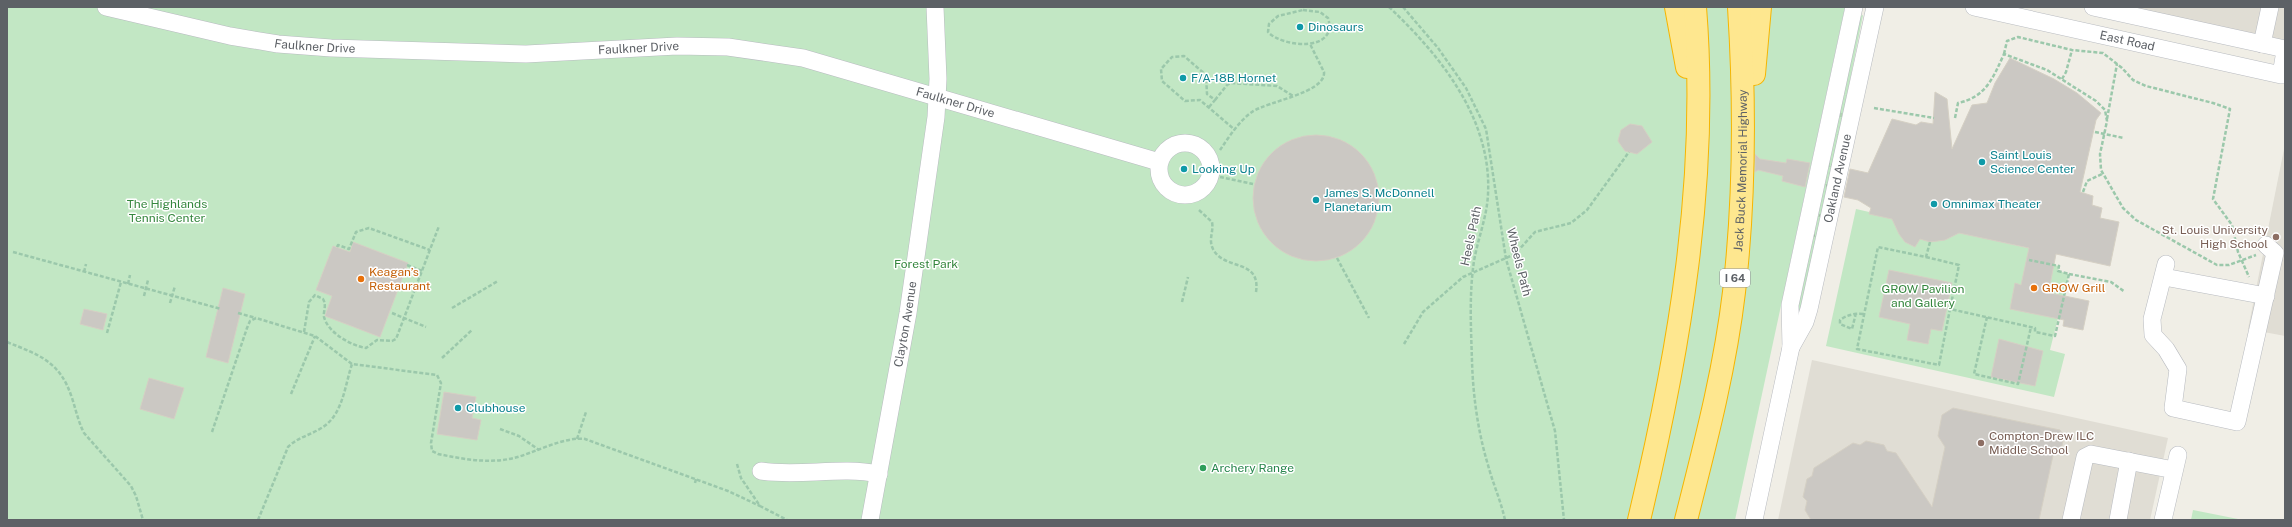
<svg xmlns="http://www.w3.org/2000/svg" width="2292" height="527" viewBox="0 0 2292 527" font-family="'Public Sans',sans-serif">
<style>
.education{fill:#e0ddd4}
.grass{fill:url(#grass-tufts)}
.green{fill:#c2e7c4}
.building{fill:#cbc8c3;stroke:#d5d0c4}
.lines{fill:none;stroke-linecap:round;stroke-linejoin:round}
.minor-casing{stroke:#b8bbc0;stroke-width:18}
.highway-casing{stroke:#f6b500;stroke-width:24}
.path{stroke:#9bc8ab;stroke-width:2.5;stroke-dasharray:4 2;stroke-linecap:butt}
.minor{stroke:#fff;stroke-width:17}
.highway{stroke:#fee78f;stroke-width:22}
.culture-dot{fill:#0f9aa8;stroke:#fff;stroke-width:1.5}
.education-dot{fill:#8d6e63;stroke:#fff;stroke-width:1.5}
.food-dot{fill:#e8710a;stroke:#fff;stroke-width:1.5}
.leisure-dot{fill:#2e9e5b;stroke:#fff;stroke-width:1.5}
.labels{text-anchor:middle;stroke-width:3;stroke-linejoin:round;paint-order:stroke}
.shield{fill:#fff;stroke:#8e9094;stroke-width:1}
.shield-label{font-size:11px;font-weight:bold;fill:#5d6166}
.culture-label{font-size:12px;fill:#0d838f;stroke:#fff;text-anchor:start}
.street-label{font-size:12px;fill:#5d6166;stroke:#fff}
.park-label{font-size:12px;fill:#34863d;stroke:#fff}
.education-label{font-size:12px;fill:#785e54;stroke:#fff;text-anchor:end}
.food-label{font-size:12px;fill:#c56008;stroke:#fff;text-anchor:start}
.leisure-label{font-size:12px;fill:#27864d;stroke:#fff;text-anchor:start}
</style>
<defs>
<pattern id="grass-tufts" width="24" height="20" patternUnits="userSpaceOnUse"><rect width="24" height="20" fill="#c2e7c4"/><path d="M3 7l-1-3M5 7V3M7 7l1-3M15 17l-1-3M17 17v-4M19 17l1-3" fill="none" stroke="#a1bfa3"/></pattern>
</defs>
<rect width="100%" height="100%" fill="#f0eee6"/>
<!-- education -->
<g class="education">
<polygon points="2122,7 2285,7 2285,45"/>
<polygon points="2285,144 2285,336 2248,329"/>
<polygon points="1812,360 2168,438 2150,520 1778,520"/>
</g>
<!-- grass -->
<polygon class="grass" points="1842,94 1847,95 1812,264 1806,262"/>
<!-- green -->
<g class="green">
<polygon points="7,7 1845,7 1735,520 7,520"/>
<polygon points="1863,15 1847,95 1842,94 1860,16"/>
<polygon points="1856,209 2032,249 2030,260 2059,266 2058,271 2069,274 2050,350 2065,354 2054,397 1826,346"/>
<polygon points="1806,262 1812,264 1801,311 1798,311 1796,307"/>
<polygon points="2193,510 2243,520 2191,520"/>
</g>
<!-- building -->
<g class="building">
<polygon points="2010,58 2054,79 2077,93 2101,113 2096,120 2080,192 2093,196 2092,205 2102,208 2100,218 2119,222 2110,266 2056,254 2049,290 2051,290 2050,293 2089,301 2083,330 2063,326 2064,320 2010,309 2015,283 2021,285 2029,248 1959,233 1945,240 1930,242 1920,239 1915,247 1905,242 1899,234 1892,219 1869,214 1871,208 1858,200 1844,197 1850,169 1868,173 1892,119 1916,125 1921,122 1933,124 1935,92 1947,99 1952,149 1972,105 1987,103 1995,83"/>
<polygon points="1630,124 1642,126 1652,142 1637,154 1625,151 1618,141 1621,130"/>
<circle cx="1316" cy="198" r="63"/>
<polygon points="1755,154 1760,159 1786,163 1787,159 1810,163 1805,187 1782,181 1783,176 1758,170 1755,172"/>
<polygon points="353,242 408,263 380,337 325,316 332,296 316,290 333,246 350,252"/>
<polygon points="1889,270 1952,283 1942,331 1931,329 1928,344 1907,340 1910,324 1879,317"/>
<polygon points="223,288 245,294 228,363 206,357"/>
<polygon points="84,309 107,314 103,330 80,324"/>
<polygon points="1999,339 2043,351 2035,386 1991,377"/>
<polygon points="149,378 184,388 174,419 140,409"/>
<polygon points="444,392 476,397 472,418 481,420 477,440 437,434"/>
<polygon points="1953,408 2060,430 2064,436 2062,446 2054,451 2039,520 1811,520 1805,510 1807,501 1803,497 1807,479 1812,476 1814,468 1853,443 1860,445 1866,441 1884,445 1887,451 1896,453 1932,507 1945,447 1938,436 1942,415"/>
</g>
<g class="lines">
<!-- minor casing -->
<g class="minor-casing">
<g id="minor">
<path id="s1" d="M106,7L230,36L278,44L331,48L526,54L677,46L728,47L803,58L1159,162"/>
<path id="s2" d="M1974,7L2281,75L2285,51"/>
<polyline points="2093,7 2285,49"/>
<polyline points="2262,44 2270,7"/>
<circle cx="1185" cy="169" r="26"/>
<polyline points="2166,264 2152,319 2153,335 2166,349 2178,369 2173,408 2237,422 2275,253 2266,245"/>
<polyline points="2164,277 2266,296"/>
<path id="s3" d="M1791,347L1805,322L1809,309L1875,7"/>
<path d="M761,471C800,477 840,466 879,474"/>
<path id="s4" d="M870,520L908,313L936,117L938,79L935,7"/>
<polyline points="1754,520 1791,347 1790,305 1854,7"/>
<polyline points="2071,520 2085,457 2091,454 2174,470"/>
<polyline points="2118,520 2129,461"/>
<polyline points="2163,520 2178,455"/>
</g>
</g>
<!-- highway casing -->
<g class="highway-casing">
<g id="highway">
<polyline points="1676,7 1687,67"/>
<polyline points="1754,74 1760,7"/>
<path d="M1639,520C1679,353 1709,180 1695,7"/>
<path id="s5" d="M1686,520C1705,445 1725,369 1734,292C1745,197 1745,102 1739,7"/>
</g>
</g>
<!-- path -->
<g class="path">
<path d="M1389,7C1440,55 1492,119 1488,194C1487,217 1478,238 1474,261C1469,294 1471,328 1472,361C1473,396 1478,432 1488,465C1493,484 1501,501 1505,520"/>
<polyline points="1403,7 1438,48 1466,88 1486,129 1506,259 1555,431 1564,520"/>
<path d="M1303,10L1320,12L1328,18C1339,52 1283,48 1268,32L1269,24L1278,16Z"/>
<polyline points="2004,54 2007,41 2018,37 2072,50 2103,53 2122,68 2133,80 2146,86 2213,103 2230,109 2213,199 2232,225 2238,252 2249,277"/>
<polyline points="2062,79 2066,72 2072,50"/>
<polyline points="1215,100 1227,85 1231,83 1277,86 1293,96"/>
<polyline points="1209,107 1215,100 1207,94 1206,75 1184,56 1172,57 1161,69 1162,81 1185,101 1200,100 1235,130"/>
<polyline points="1874,108 1934,118"/>
<path d="M1955,118L1958,103C1986,97 1993,78 2004,54L2047,70L2096,101L2105,110L2107,121L2100,154L2101,170L2123,208L2136,220L2217,265H2229L2256,255"/>
<polyline points="2107,119 2117,64"/>
<polyline points="2095,132 2124,138"/>
<path d="M1220,150C1229,137 1239,121 1252,112C1268,101 1326,93 1324,72L1310,44"/>
<polyline points="1220,177 1253,184"/>
<polyline points="2083,192 2087,181 2102,174"/>
<path d="M1199,210L1212,222C1214,232 1208,239 1213,249C1224,271 1261,258 1256,292"/>
<polyline points="1930,242 1926,257 1878,247 1857,349 1939,365 1950,309 2035,328 2035,332 2055,336 2069,274 2058,271 2059,266 2029,260"/>
<polyline points="337,247 338,245 349,249 356,232 369,228 430,250"/>
<polyline points="13,252 221,309"/>
<polyline points="1926,257 1959,265 1950,309"/>
<polyline points="1337,258 1369,318"/>
<polyline points="407,265 422,271"/>
<polyline points="84,272 86,264"/>
<polyline points="2069,274 2111,282 2125,292"/>
<polyline points="128,284 130,275"/>
<polyline points="144,296 148,280"/>
<polyline points="1182,302 1188,277"/>
<polyline points="170,303 175,286"/>
<polyline points="452,308 498,281"/>
<polyline points="238,313 256,318"/>
<polyline points="392,313 426,327"/>
<path d="M1856,313L1852,329L1840,324V320C1847,315 1855,313 1864,314"/>
<polyline points="1987,317 1974,374 2018,384 2031,327"/>
<path d="M304,332L309,302L315,295L323,299C327,306 323,311 324,317C328,333 352,346 366,348L377,340L392,341L396,339L439,226"/>
<polyline points="107,333 121,282"/>
<path d="M7,342C39,355 60,361 72,398C76,410 78,421 84,433L131,486L136,496L143,520"/>
<polyline points="1404,344 1423,312 1463,277 1515,254 1535,232 1571,223 1587,210 1629,152"/>
<polyline points="442,358 472,330"/>
<polyline points="291,394 315,336"/>
<polyline points="500,429 519,436 539,450"/>
<path d="M212,432L247,328L250,321L256,318L315,336L352,364L437,375L441,383L431,443L432,451L438,454C463,459 488,464 514,458C534,453 565,436 585,439L728,491L760,506"/>
<polyline points="577,439 586,412"/>
<polyline points="737,464 741,478 760,506 787,520"/>
<polyline points="695,483 696,479"/>
<path d="M258,520L288,447C298,437 311,435 323,427C343,414 345,385 352,364"/>
</g>
<!-- minor -->
<use href="#minor" class="minor"/>
<!-- highway -->
<use href="#highway" class="highway"/>
</g>
<!-- markers -->
<g class="culture-dot">
<circle cx="1300" cy="27" r="4"/>
<circle cx="1183" cy="78" r="4"/>
<circle cx="1982" cy="162" r="4"/>
<circle cx="1184" cy="169" r="4"/>
<circle cx="1316" cy="200" r="4"/>
<circle cx="1934" cy="204" r="4"/>
<circle cx="458" cy="408" r="4"/>
</g>
<g class="education-dot">
<circle cx="2276" cy="237" r="4"/>
<circle cx="1981" cy="443" r="4"/>
</g>
<g class="food-dot">
<circle cx="361" cy="279" r="4"/>
<circle cx="2034" cy="288" r="4"/>
</g>
<circle class="leisure-dot" cx="1203" cy="468" r="4"/>
<g class="labels">
<!-- shield labels -->
<rect class="shield" x="1720" y="269" width="30" height="18" rx="3"/>
<g class="shield-label">
<text x="1735" y="282">I 64</text>
</g>
<!-- culture labels -->
<g class="culture-label">
<text x="1308" y="31">Dinosaurs</text>
<text x="1191" y="82">F/A-18B Hornet</text>
<text x="1990" y="159">Saint Louis<tspan x="1990" dy="14">Science Center</tspan></text>
<text x="1192" y="173">Looking Up</text>
<text x="1324" y="197">James S. McDonnell<tspan x="1324" dy="14">Planetarium</tspan></text>
<text x="1942" y="208">Omnimax Theater</text>
<text x="466" y="412">Clubhouse</text>
</g>
<!-- street labels -->
<g class="street-label">
<text dy="4" stroke="none"><textPath href="#s2" startOffset="157">East Road</textPath></text>
<text dy="4" stroke="none"><textPath href="#s1" startOffset="213">Faulkner Drive</textPath></text>
<text dy="4" stroke="none"><textPath href="#s1" startOffset="537">Faulkner Drive</textPath></text>
<text dy="4" stroke="none"><textPath href="#s1" startOffset="861">Faulkner Drive</textPath></text>
<text dy="4" stroke="none"><textPath href="#s5" startOffset="355">Jack Buck Memorial Highway</textPath></text>
<text dy="4" stroke="none"><textPath href="#s3" startOffset="176">Oakland Avenue</textPath></text>
<text transform="translate(1471 236) rotate(-78)" y="4">Heels Path</text>
<text transform="translate(1519 262) rotate(76)" y="4">Wheels Path</text>
<text dy="4" stroke="none"><textPath href="#s4" startOffset="199">Clayton Avenue</textPath></text>
</g>
<!-- park labels -->
<g class="park-label">
<text x="167" y="208">The Highlands<tspan x="167" dy="14">Tennis Center</tspan></text>
<text x="926" y="268">Forest Park</text>
<text x="1923" y="293">GROW Pavilion<tspan x="1923" dy="14">and Gallery</tspan></text>
</g>
<!-- education labels -->
<g class="education-label">
<text x="2268" y="234">St. Louis University<tspan x="2268" dy="14">High School</tspan></text>
<text x="1989" y="440" text-anchor="start">Compton-Drew ILC<tspan x="1989" dy="14">Middle School</tspan></text>
</g>
<!-- food labels -->
<g class="food-label">
<text x="369" y="276">Keagan’s<tspan x="369" dy="14">Restaurant</tspan></text>
<text x="2042" y="292">GROW Grill</text>
</g>
<!-- leisure labels -->
<g class="leisure-label">
<text x="1211" y="472">Archery Range</text>
</g>
</g>
<!-- border -->
<rect width="2292" height="527" fill="none" stroke="#5d6166" stroke-width="16"/>
</svg>
